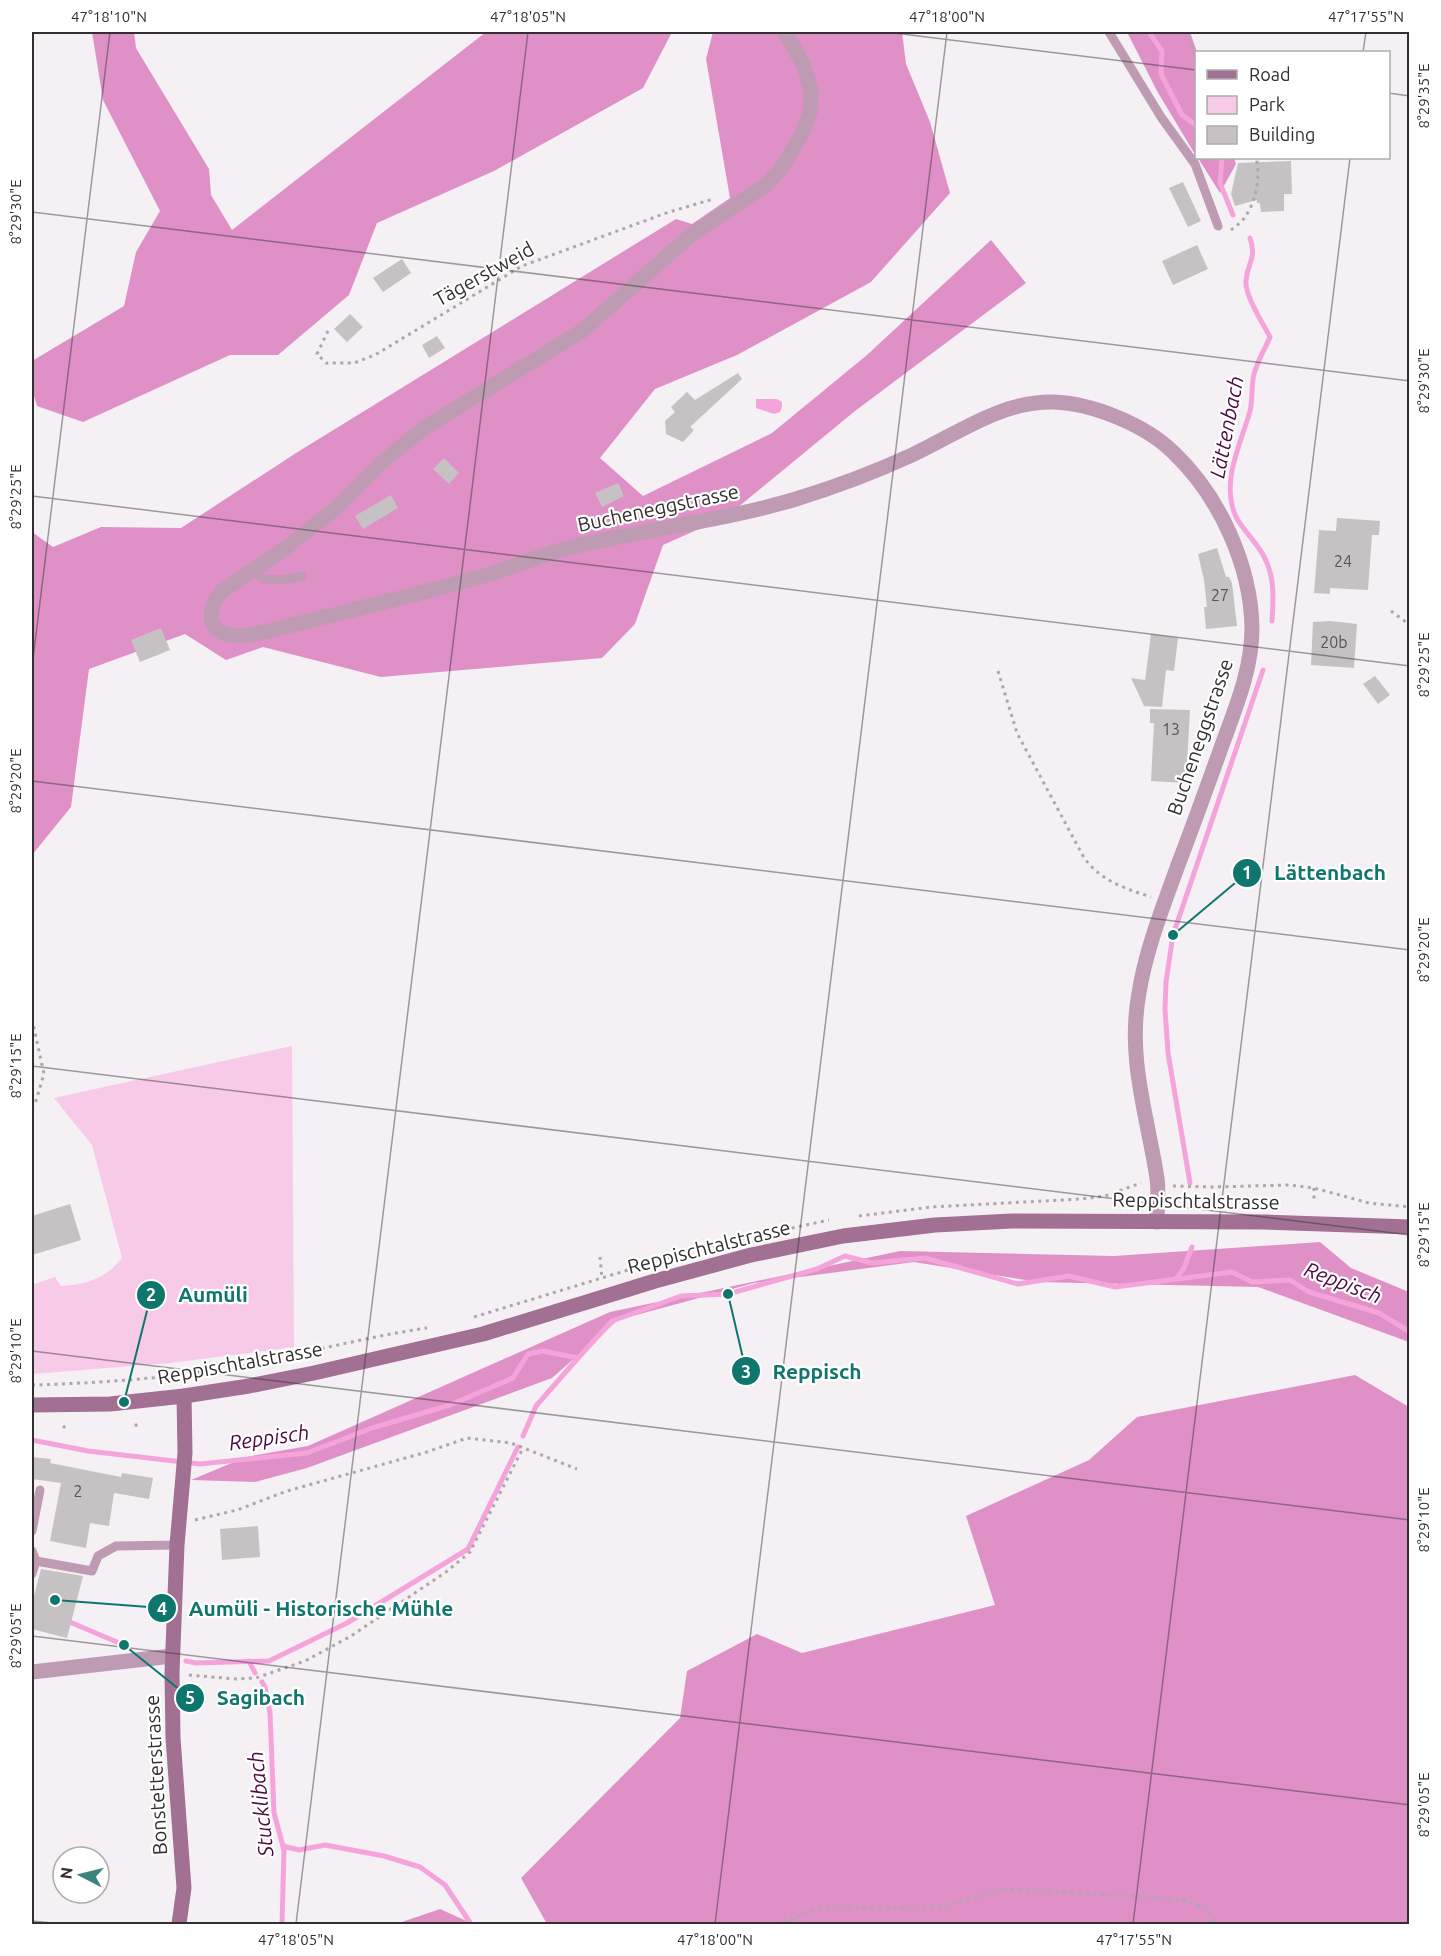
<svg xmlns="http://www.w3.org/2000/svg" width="1441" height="1956" viewBox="0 0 1441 1956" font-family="Ubuntu,sans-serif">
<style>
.green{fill:#f7cae8}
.forest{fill:#df91c7}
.water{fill:#f4a4db}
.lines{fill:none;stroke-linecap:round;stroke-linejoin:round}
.stream{stroke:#f4a4db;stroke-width:5}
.building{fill:#c6c2c4}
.path{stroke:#aca9ab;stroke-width:3;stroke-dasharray:3 4.5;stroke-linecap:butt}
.service{stroke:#be9bb2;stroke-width:9}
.minor{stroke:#be9bb2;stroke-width:15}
.tertiary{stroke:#be9bb2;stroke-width:15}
.secondary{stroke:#a27092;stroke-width:15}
.ticks{fill:none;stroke:#312f30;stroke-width:1.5;stroke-opacity:0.45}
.labels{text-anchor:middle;stroke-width:4.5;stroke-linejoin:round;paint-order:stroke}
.number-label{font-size:16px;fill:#565455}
.street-label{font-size:20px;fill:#312f30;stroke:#fff}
.water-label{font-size:21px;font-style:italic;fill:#4e093f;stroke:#fff}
.leader{fill:none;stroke:#0f766e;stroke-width:2}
.callout-dot{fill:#0f766e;stroke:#fff;stroke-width:2}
.mark-label{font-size:18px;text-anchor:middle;font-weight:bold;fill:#fff}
.callout-label{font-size:21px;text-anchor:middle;font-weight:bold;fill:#0f766e;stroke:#fff;stroke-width:4.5;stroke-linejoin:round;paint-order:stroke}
.neatline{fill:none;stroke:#312f30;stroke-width:2}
.ticks-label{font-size:15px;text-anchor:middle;fill:#312f30}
</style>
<rect width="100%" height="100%" fill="#f5f0f3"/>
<!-- green -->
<path class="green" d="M292,1046L294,1347L170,1363L32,1374V1285L55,1277L61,1286C87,1284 106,1279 122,1258L92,1145L54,1098Z"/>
<!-- forest -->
<g class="forest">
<polygon points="92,32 134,32 136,48 209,169 211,195 232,230 486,32 672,32 643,88 494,171 377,223 349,295 278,355 230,355 83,422 37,406 32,389 32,361 124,306 136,252 160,211 103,100"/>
<polygon points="713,32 902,32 906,64 930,122 950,193 871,282 737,355 655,389 600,458 643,496 772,433 867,355 991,240 1026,283 855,411 726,517 663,545 635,624 602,658 381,677 263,647 226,660 185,634 89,669 71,807 32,855 32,532 53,547 101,527 181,528 296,453 676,219 692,224 730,198 706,59"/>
<polygon points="1127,32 1190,32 1197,52 1196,156 1157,91"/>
<polygon points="1198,158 1234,158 1236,164 1220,193"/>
<polygon points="1320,1242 1351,1268 1409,1292 1409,1342 1258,1287 1038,1282 914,1262 754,1283 618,1320 552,1378 307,1468 255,1482 191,1480 246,1457 308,1446 610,1312 900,1251 1114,1256"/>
<polygon points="1355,1375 1409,1407 1409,1924 547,1924 521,1878 680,1718 687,1671 757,1634 802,1653 995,1605 966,1516 1089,1460 1137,1417"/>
<polygon points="440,1909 473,1924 396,1924"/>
</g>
<!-- water -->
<polygon class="water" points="756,399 777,399 782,402 782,407 780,412 774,414 756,408"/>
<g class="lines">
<!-- stream -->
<g class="stream">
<polyline points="1149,32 1162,51 1161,74 1182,115 1196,125"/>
<polyline points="1222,158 1220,183 1233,215"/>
<path d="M1250,238C1257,259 1248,261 1246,280C1244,294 1263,324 1270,337C1265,349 1257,362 1254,374C1251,386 1253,399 1250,411C1241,444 1220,482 1236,517C1242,528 1251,537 1258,547C1275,570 1274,593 1272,621"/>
<polyline points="1190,1183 1168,1053 1165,1009 1166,982 1173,935 1263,670"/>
<polyline points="1176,1279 1184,1268 1192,1247"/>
<polyline points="523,1436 536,1406 578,1358"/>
<polyline points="32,1440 88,1451 200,1464 307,1453 372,1428 450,1405 513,1378 528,1354 543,1351 578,1358 612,1321 681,1296 728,1294 817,1269 845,1256 872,1263 925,1258 1018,1284 1069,1276 1115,1287 1232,1272 1252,1282 1290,1280 1309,1292 1379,1313 1410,1332"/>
<polyline points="65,1620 124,1645"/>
<polyline points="186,1661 196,1663 269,1661 347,1623 468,1549 518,1447"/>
<polyline points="249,1661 255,1673"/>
<polyline points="262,1682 265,1687 270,1713 274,1813 284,1850 282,1924"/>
<polyline points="283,1846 299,1850 325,1845 384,1856 420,1867 445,1885 471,1924"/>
</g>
</g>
<!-- building -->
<g class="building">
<polygon points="1291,161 1292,194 1284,194 1284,211 1261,212 1260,203 1257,203 1257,200 1235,206 1231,194 1238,163"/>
<polygon points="1183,182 1201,221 1188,227 1169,188"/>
<polygon points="1197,245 1208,269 1173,285 1162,261"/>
<polygon points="402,259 411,273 383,292 373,278"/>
<polygon points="350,314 363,327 347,342 334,329"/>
<polygon points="437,336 445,348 429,358 422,345"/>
<polygon points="738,373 742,379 690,427 694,430 683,442 666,434 665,421 675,412 671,407 687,392 695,400"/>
<polygon points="444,458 459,473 449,484 433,469"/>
<polygon points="618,483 624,496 602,507 595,493"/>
<polygon points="391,495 398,508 363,529 355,516"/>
<polygon points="1337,518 1380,521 1379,535 1372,535 1368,590 1330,588 1330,594 1314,593 1319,530 1336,531"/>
<polygon points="1217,548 1226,577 1229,577 1232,583 1237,626 1206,629 1204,607 1207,607 1204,580 1198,554"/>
<polygon points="1330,621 1357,624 1354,668 1311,665 1313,622"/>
<polygon points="161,628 170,650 140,662 131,640"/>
<polygon points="1151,634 1178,638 1174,671 1166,670 1162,707 1144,706 1131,678 1145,680"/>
<polygon points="1375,676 1390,695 1378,704 1363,684"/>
<polygon points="1150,709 1190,710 1186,783 1151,781 1154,723 1150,723"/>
<polygon points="70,1204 81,1240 32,1255 32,1216"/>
<polygon points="32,1457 51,1459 50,1463 121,1477 122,1473 153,1478 149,1499 114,1493 109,1526 90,1523 86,1548 50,1541 61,1483 32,1479"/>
<polygon points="258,1526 260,1557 222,1560 220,1529"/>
<polygon points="41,1569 83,1576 67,1638 32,1629 32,1604"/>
</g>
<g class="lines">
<!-- path -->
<g class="path">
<polyline points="1186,32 1196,58"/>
<path d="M1231,230C1236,226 1242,222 1245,217C1256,202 1261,175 1256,158"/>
<polyline points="328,331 317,354 326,363 354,363 375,355 522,266 669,212 713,199"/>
<polyline points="1391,611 1410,625"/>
<path d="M998,671L1017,733L1083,856C1100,881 1124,888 1151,897"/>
<polyline points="32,1019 44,1074 35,1104 32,1107"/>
<polyline points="1173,1186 1212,1187 1289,1185 1314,1188 1369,1203 1410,1207"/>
<polyline points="1314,1188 1314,1202"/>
<polyline points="859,1216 931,1207 1081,1199 1105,1196 1141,1183"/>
<polyline points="600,1257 602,1279"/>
<polyline points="474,1317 700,1248 829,1220"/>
<path d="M32,1385C102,1383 172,1378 242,1366C304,1354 364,1337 427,1328"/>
<polyline points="135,1424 138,1427"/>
<polyline points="63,1428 66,1425"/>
<polyline points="195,1520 237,1510 287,1491 427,1452 467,1438 511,1443 577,1469"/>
<polyline points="189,1675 236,1679 256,1678 305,1661 351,1636 446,1572 470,1552 523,1448"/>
<polyline points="776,1924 814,1910 837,1907 880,1909 937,1907 1007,1889 1149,1897 1188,1901 1207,1909 1217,1924"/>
</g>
<!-- service -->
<g class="service">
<polyline points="1109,32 1161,117 1195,164 1218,226"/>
<polyline points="255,569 263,579 281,580 302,576"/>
<polyline points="32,1531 40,1490"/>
<polyline points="32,1551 36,1561 32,1574"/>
<polyline points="36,1561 92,1571 98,1556 116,1546 177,1545"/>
</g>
<!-- minor -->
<polyline class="minor" points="32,1672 172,1656"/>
<!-- tertiary -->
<path class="tertiary" d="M785,32L803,64L811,90L810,112L802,134L793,149L780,170L767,184L692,234L582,331L424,428L382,462L336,508L287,547L222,591C210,605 204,627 226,634C237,638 249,635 260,633C332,615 405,598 476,578C505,571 532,558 561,550C638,530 719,522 796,499C835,487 875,472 912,455C957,434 1001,401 1053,402C1092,403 1146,425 1174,453C1219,496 1251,565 1252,628C1252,670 1235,709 1221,748C1207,787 1193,826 1178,865C1163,907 1146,949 1139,993C1127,1058 1147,1114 1157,1178C1159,1192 1157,1207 1157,1222"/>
<!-- secondary -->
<g class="secondary">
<polyline points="32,1405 110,1404 184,1396 249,1386 314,1373 483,1334 655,1281 751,1255 843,1236 935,1225 1012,1221 1264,1222 1410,1227"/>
<polyline points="179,1924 184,1888 173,1738 172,1673 177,1545 185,1453 184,1396"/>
</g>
</g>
<!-- ticks -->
<path class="ticks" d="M886,32L1196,70M1363,52L1366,32M1388,93L1410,96M32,212L1410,381M32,496L1410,666M32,667L110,32M32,781L1410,950M32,1066L1410,1235M32,1351L1410,1520M32,1636L1410,1805M32,1921L62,1924M296,1924L528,32M715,1924L947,32M1133,1924L1350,158"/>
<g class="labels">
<!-- number labels -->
<g class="number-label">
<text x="1343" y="567">24</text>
<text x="1220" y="601">27</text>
<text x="1334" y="648">20b</text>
<text x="1171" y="735">13</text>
<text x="78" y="1497">2</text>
</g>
<!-- street labels -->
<g class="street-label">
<text transform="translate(484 274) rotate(-29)" y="7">Tägerstweid</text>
<text transform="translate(658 508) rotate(-12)" y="7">Bucheneggstrasse</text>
<text transform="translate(1200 737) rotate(-71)" y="7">Bucheneggstrasse</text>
<text transform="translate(1196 1201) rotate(1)" y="7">Reppischtalstrasse</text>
<text transform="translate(709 1247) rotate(-14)" y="7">Reppischtalstrasse</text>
<text transform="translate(240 1363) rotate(-10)" y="7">Reppischtalstrasse</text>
<text transform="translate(156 1775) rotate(-93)" y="7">Bonstetterstrasse</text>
</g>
<!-- water labels -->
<g class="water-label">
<text transform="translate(1227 427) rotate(-79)" y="7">Lättenbach</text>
<text transform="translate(1343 1283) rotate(21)" y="7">Reppisch</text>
<text transform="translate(269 1438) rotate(-8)" y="7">Reppisch</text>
<text transform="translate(261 1804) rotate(-96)" y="7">Stucklibach</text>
</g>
</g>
<!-- callouts -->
<path class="leader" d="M1173 935L1247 873M124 1402L151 1295M728 1294L746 1371M55 1600L162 1608M124 1645L190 1698"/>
<g class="callout-dot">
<circle cx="1173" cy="935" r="6"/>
<circle cx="124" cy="1402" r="6"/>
<circle cx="728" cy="1294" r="6"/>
<circle cx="55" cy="1600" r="6"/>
<circle cx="124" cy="1645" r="6"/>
<circle cx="1247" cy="873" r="15"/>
<circle cx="151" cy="1295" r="15"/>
<circle cx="746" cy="1371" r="15"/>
<circle cx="162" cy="1608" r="15"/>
<circle cx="190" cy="1698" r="15"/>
</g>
<g class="mark-label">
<text x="1247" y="879">1</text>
<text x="151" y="1301">2</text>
<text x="746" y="1378">3</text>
<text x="162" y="1615">4</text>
<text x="190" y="1704">5</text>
</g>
<g class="callout-label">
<text x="1330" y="880">Lättenbach</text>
<text x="213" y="1302">Aumüli</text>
<text x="817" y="1379">Reppisch</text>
<text x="321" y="1616">Aumüli - Historische Mühle</text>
<text x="261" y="1705">Sagibach</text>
</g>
<!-- border -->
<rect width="1441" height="1956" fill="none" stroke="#ffffff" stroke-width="66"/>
<!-- legend -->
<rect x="1195" y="51" width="195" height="108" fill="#ffffff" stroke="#adacac" stroke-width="1.5"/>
<rect x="1207" y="70" width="30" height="9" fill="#a27092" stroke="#adacac" stroke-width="1.5"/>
<text x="1249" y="81" font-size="18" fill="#312f30">Road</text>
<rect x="1207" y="96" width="30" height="18" fill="#f7cae8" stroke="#adacac" stroke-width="1.5"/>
<text x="1249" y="111" font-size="18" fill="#312f30">Park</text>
<rect x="1207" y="126" width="30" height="18" fill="#c6c2c4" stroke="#adacac" stroke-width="1.5"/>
<text x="1249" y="141" font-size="18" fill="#312f30">Building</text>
<!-- north arrow -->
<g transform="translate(81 1875) rotate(277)"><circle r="28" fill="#ffffff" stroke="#adacac" stroke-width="1.5"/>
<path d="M0-4.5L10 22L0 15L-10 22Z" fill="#3b837e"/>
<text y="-9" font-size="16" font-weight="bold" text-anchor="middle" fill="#312f30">N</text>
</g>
<rect x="33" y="33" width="1375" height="1890" class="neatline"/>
<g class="ticks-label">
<text x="109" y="22">47°18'10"N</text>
<text x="528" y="22">47°18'05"N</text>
<text x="947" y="22">47°18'00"N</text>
<text x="1366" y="22">47°17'55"N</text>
<text transform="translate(1424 96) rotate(-90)" y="5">8°29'35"E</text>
<text transform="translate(16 212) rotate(-90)" y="5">8°29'30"E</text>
<text transform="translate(1424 381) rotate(-90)" y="5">8°29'30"E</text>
<text transform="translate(16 497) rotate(-90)" y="5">8°29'25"E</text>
<text transform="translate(1424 665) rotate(-90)" y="5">8°29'25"E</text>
<text transform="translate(16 781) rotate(-90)" y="5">8°29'20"E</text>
<text transform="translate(1424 950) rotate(-90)" y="5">8°29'20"E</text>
<text transform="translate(16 1066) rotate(-90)" y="5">8°29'15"E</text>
<text transform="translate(1424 1235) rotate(-90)" y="5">8°29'15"E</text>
<text transform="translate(16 1351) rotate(-90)" y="5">8°29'10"E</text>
<text transform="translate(1424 1520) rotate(-90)" y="5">8°29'10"E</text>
<text transform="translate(16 1636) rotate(-90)" y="5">8°29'05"E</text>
<text transform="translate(1424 1805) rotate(-90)" y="5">8°29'05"E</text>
<text x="296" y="1945">47°18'05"N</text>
<text x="715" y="1945">47°18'00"N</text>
<text x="1134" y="1945">47°17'55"N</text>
</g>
</svg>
